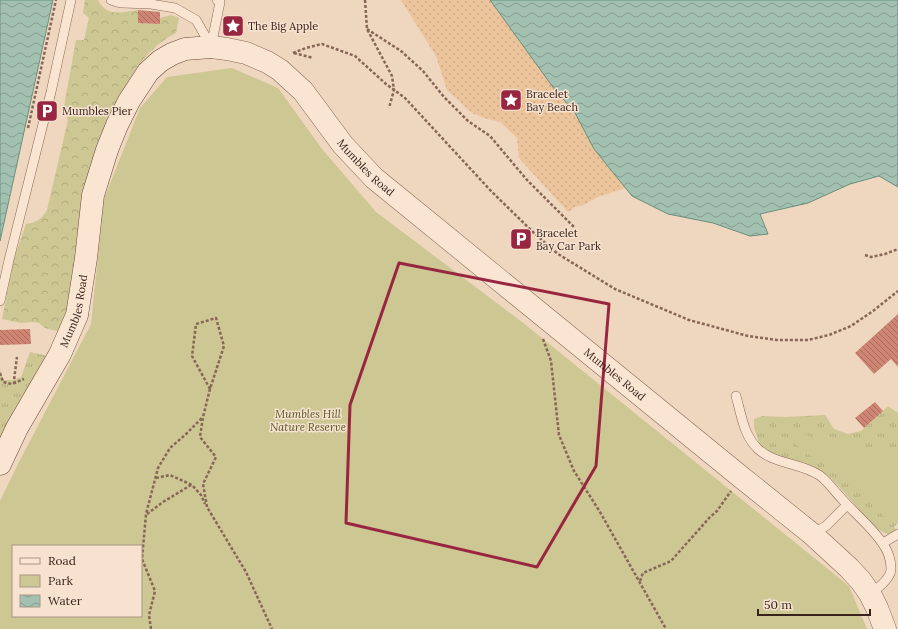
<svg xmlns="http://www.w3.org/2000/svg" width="898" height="629" viewBox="0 0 898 629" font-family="Lora,serif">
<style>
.grass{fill:url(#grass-tufts)}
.forest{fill:url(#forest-crowns)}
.sand{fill:url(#sand-dots)}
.green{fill:#cdc793;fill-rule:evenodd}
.water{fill:url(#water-waves);stroke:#6a8f7d}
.building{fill:url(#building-back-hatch)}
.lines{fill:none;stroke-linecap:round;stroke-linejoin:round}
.service-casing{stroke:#886657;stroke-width:10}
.tertiary-casing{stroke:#886657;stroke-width:23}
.secondary-casing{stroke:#6a483b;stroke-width:23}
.path{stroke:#886657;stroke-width:2.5;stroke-dasharray:3 2;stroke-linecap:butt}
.service{stroke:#fae5d3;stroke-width:9}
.tertiary{stroke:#fae5d3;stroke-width:22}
.secondary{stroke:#fae5d3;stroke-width:22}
.marked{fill:none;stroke:#992640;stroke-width:3;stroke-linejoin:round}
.labels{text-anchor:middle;stroke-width:3;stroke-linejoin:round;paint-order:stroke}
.poi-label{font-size:11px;fill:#37231c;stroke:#f6e2cf;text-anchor:start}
.street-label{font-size:11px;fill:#37231c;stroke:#f6e2cf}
.park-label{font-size:11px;font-style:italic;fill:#535422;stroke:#f6e2cf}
</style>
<defs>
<pattern id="grass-tufts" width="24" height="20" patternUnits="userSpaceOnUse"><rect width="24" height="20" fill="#cdc793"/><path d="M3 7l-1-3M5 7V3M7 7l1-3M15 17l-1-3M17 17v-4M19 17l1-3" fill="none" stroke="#b1ab7e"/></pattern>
<pattern id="forest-crowns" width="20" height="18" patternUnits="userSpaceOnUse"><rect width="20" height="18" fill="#cdc793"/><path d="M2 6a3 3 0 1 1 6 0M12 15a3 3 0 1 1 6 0" fill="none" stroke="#b1ab7e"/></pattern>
<pattern id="sand-dots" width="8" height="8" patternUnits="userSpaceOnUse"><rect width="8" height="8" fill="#ecc49b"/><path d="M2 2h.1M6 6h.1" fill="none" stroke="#cba885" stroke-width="1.8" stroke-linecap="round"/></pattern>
<pattern id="water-waves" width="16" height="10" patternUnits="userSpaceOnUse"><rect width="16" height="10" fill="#a3c1b1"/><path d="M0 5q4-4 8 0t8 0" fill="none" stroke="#869c8f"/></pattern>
<pattern id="building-back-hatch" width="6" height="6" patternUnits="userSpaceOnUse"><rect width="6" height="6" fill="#ce8574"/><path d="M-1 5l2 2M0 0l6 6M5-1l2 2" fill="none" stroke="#a86c5e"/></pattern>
</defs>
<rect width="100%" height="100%" fill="#efd6bf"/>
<!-- grass -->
<g class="grass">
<polygon points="30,352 48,356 0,439 0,368 1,374 4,380 13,380 21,377"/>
<path d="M888,406L898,413V523L894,527L898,531L894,535C885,534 880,531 873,526L842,490L830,477L820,470L767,453L759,443L754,427V419L763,416L785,417L825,415L834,429L848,434L861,431Z"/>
</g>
<!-- forest -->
<path class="forest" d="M85,0H98C107,18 123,12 138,10L139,23L160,24V18L171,15L179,18L176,33C156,43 139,61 129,81C126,86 124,93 122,99L65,330L57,331L45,328L39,323L33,322L21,323L2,319L14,259L26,224C37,222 41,220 47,210L68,120L66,116L68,107L64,106L76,40H84L89,18L83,13Z"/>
<!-- sand -->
<polygon class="sand" points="401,0 898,0 898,187 879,176 850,184 808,203 760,214 768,234 750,236 713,223 668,214 632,196 626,188 598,197 583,205 575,207 568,212 519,158 517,138 500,122 487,119 472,113 447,90 436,56"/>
<!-- green -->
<g class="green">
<path d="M232,68L278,88L322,149L376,212L522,322L849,586L867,629H0V501L17,466L91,324L104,199L140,108L167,77ZM13,546H141V616H13Z"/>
<polygon points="794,431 822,440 843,442 857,449 887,454 898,450 898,519 890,525 878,509 868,492 858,482 837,468 810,455 790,440"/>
</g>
<!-- water -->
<g class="water">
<polygon points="0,0 53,0 0,241"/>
<polygon points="490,0 898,0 898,187 879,176 850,184 808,203 760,214 768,234 750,236 713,223 668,214 632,196 594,149 574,111 555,90"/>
</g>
<!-- building -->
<g class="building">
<polygon points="138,10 160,12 160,24 138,23"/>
<polygon points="898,314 898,367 891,359 874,374 855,353"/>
<polygon points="30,329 31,344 0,345 0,330"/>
<polygon points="875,402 883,411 864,428 855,418"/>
</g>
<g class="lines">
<!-- service casing -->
<g class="service-casing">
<g id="service">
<polyline points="111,0 117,2 122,3 151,4 175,8 196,20 211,46"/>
<polyline points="211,47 220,2 217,0"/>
<polyline points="0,301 9,260 51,92 71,0"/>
<path d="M736,396C741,414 744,436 758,449C774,464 801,463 819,475C825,478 836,493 842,499C855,514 872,527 883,544C888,551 891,560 891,569C891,578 877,589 870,594"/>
<polyline points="812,534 826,526 847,505"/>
<polyline points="883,543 898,534"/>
</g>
</g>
<!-- tertiary casing -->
<g class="tertiary-casing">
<g id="tertiary">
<path id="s1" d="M211,47L227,49L246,53L267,62L280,70L303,91L343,145L374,178L741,477L812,534L849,568L861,581L870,594L877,608L885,629"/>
</g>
</g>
<!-- secondary casing -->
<g class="secondary-casing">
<g id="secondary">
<path id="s2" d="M0,464L17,428L60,354L77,315L86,258L93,195L107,150L117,125L129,101L148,72L160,61L172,54L185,49L211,47"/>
</g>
</g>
<!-- path -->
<g class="path">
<polyline points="365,0 367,29 392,76 394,90 389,108"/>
<polyline points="367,29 401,51 423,71 444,97 468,121 490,136 527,180 574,227"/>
<polyline points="293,53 306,48 322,44 355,56 386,84 405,98 491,191 534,233 558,254 615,289 689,320 748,336 777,340 808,340 829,335 851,326 873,311 898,291"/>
<polyline points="294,53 313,58"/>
<polyline points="28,128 56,0"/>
<polyline points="865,255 871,257 885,254 898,249"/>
<polyline points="543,339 551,361 559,435 574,471 600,512 666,629"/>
<polyline points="0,373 3,382 12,384 24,379"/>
<polyline points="15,384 14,380 17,357"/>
<polyline points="210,389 192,356 196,324 216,318 224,346 210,389 203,417 200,437 216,457 203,484 207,507 246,572 272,629"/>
<polyline points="156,478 170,475 192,485 201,495 205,504"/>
<polyline points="147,514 163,502 191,485"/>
<polyline points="640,581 643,573 671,561 710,517 717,511 731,491"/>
<polyline points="151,629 149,615 155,591 142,559 146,514 158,468 170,448 185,435 203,417"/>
</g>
<!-- service -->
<use href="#service" class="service"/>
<!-- tertiary -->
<use href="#tertiary" class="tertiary"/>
<!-- secondary -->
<use href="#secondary" class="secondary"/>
</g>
<!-- marked area -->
<path class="marked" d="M399,263L609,304L596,466L537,567L346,523L350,405Z"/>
<!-- icons -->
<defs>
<g id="sight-square" transform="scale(1.15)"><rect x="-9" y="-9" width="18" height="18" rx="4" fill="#992640" stroke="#f6e2cf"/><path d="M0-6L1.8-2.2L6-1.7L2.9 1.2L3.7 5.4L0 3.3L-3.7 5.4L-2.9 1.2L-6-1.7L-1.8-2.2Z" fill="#fff"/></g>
<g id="parking-square" transform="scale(1.15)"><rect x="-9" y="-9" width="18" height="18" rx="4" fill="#992640" stroke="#f6e2cf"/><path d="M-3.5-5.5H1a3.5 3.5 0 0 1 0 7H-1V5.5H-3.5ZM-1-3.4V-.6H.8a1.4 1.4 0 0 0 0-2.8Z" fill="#fff"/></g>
</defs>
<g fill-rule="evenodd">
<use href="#sight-square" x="233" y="26"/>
<use href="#sight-square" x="511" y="100"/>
<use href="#parking-square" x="47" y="111"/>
<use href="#parking-square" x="521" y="239"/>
</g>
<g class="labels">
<!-- poi labels -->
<g class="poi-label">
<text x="248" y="30">The Big Apple</text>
<text x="526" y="98">Bracelet<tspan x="526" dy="13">Bay Beach</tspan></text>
<text x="62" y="115">Mumbles Pier</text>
<text x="536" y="237">Bracelet<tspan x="536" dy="13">Bay Car Park</tspan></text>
</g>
<!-- street labels -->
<g class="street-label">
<text dy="4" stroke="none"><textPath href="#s1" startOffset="204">Mumbles Road</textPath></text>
<text dy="4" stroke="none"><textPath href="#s2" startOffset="171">Mumbles Road</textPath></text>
<text dy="4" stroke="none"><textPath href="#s1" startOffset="528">Mumbles Road</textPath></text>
</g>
<!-- park labels -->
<g class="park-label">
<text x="308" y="418">Mumbles Hill<tspan x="308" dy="13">Nature Reserve</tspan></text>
</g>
</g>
<!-- legend -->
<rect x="12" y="545" width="130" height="72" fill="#f6e2cf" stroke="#aa9687"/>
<rect x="20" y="558" width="20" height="6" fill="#fae5d3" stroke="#aa9687"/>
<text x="48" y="565" font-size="12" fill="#37231c">Road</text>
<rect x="20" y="575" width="20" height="12" fill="#cdc793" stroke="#aa9687"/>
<text x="48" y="585" font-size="12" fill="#37231c">Park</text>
<rect x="20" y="595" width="20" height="12" fill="url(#water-waves)" stroke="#aa9687"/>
<text x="48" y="605" font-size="12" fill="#37231c">Water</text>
<!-- scale -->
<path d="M758 609v6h112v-6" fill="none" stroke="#37231c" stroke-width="2"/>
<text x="764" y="609" font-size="12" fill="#37231c" stroke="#f6e2cf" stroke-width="3" paint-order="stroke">50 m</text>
</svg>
